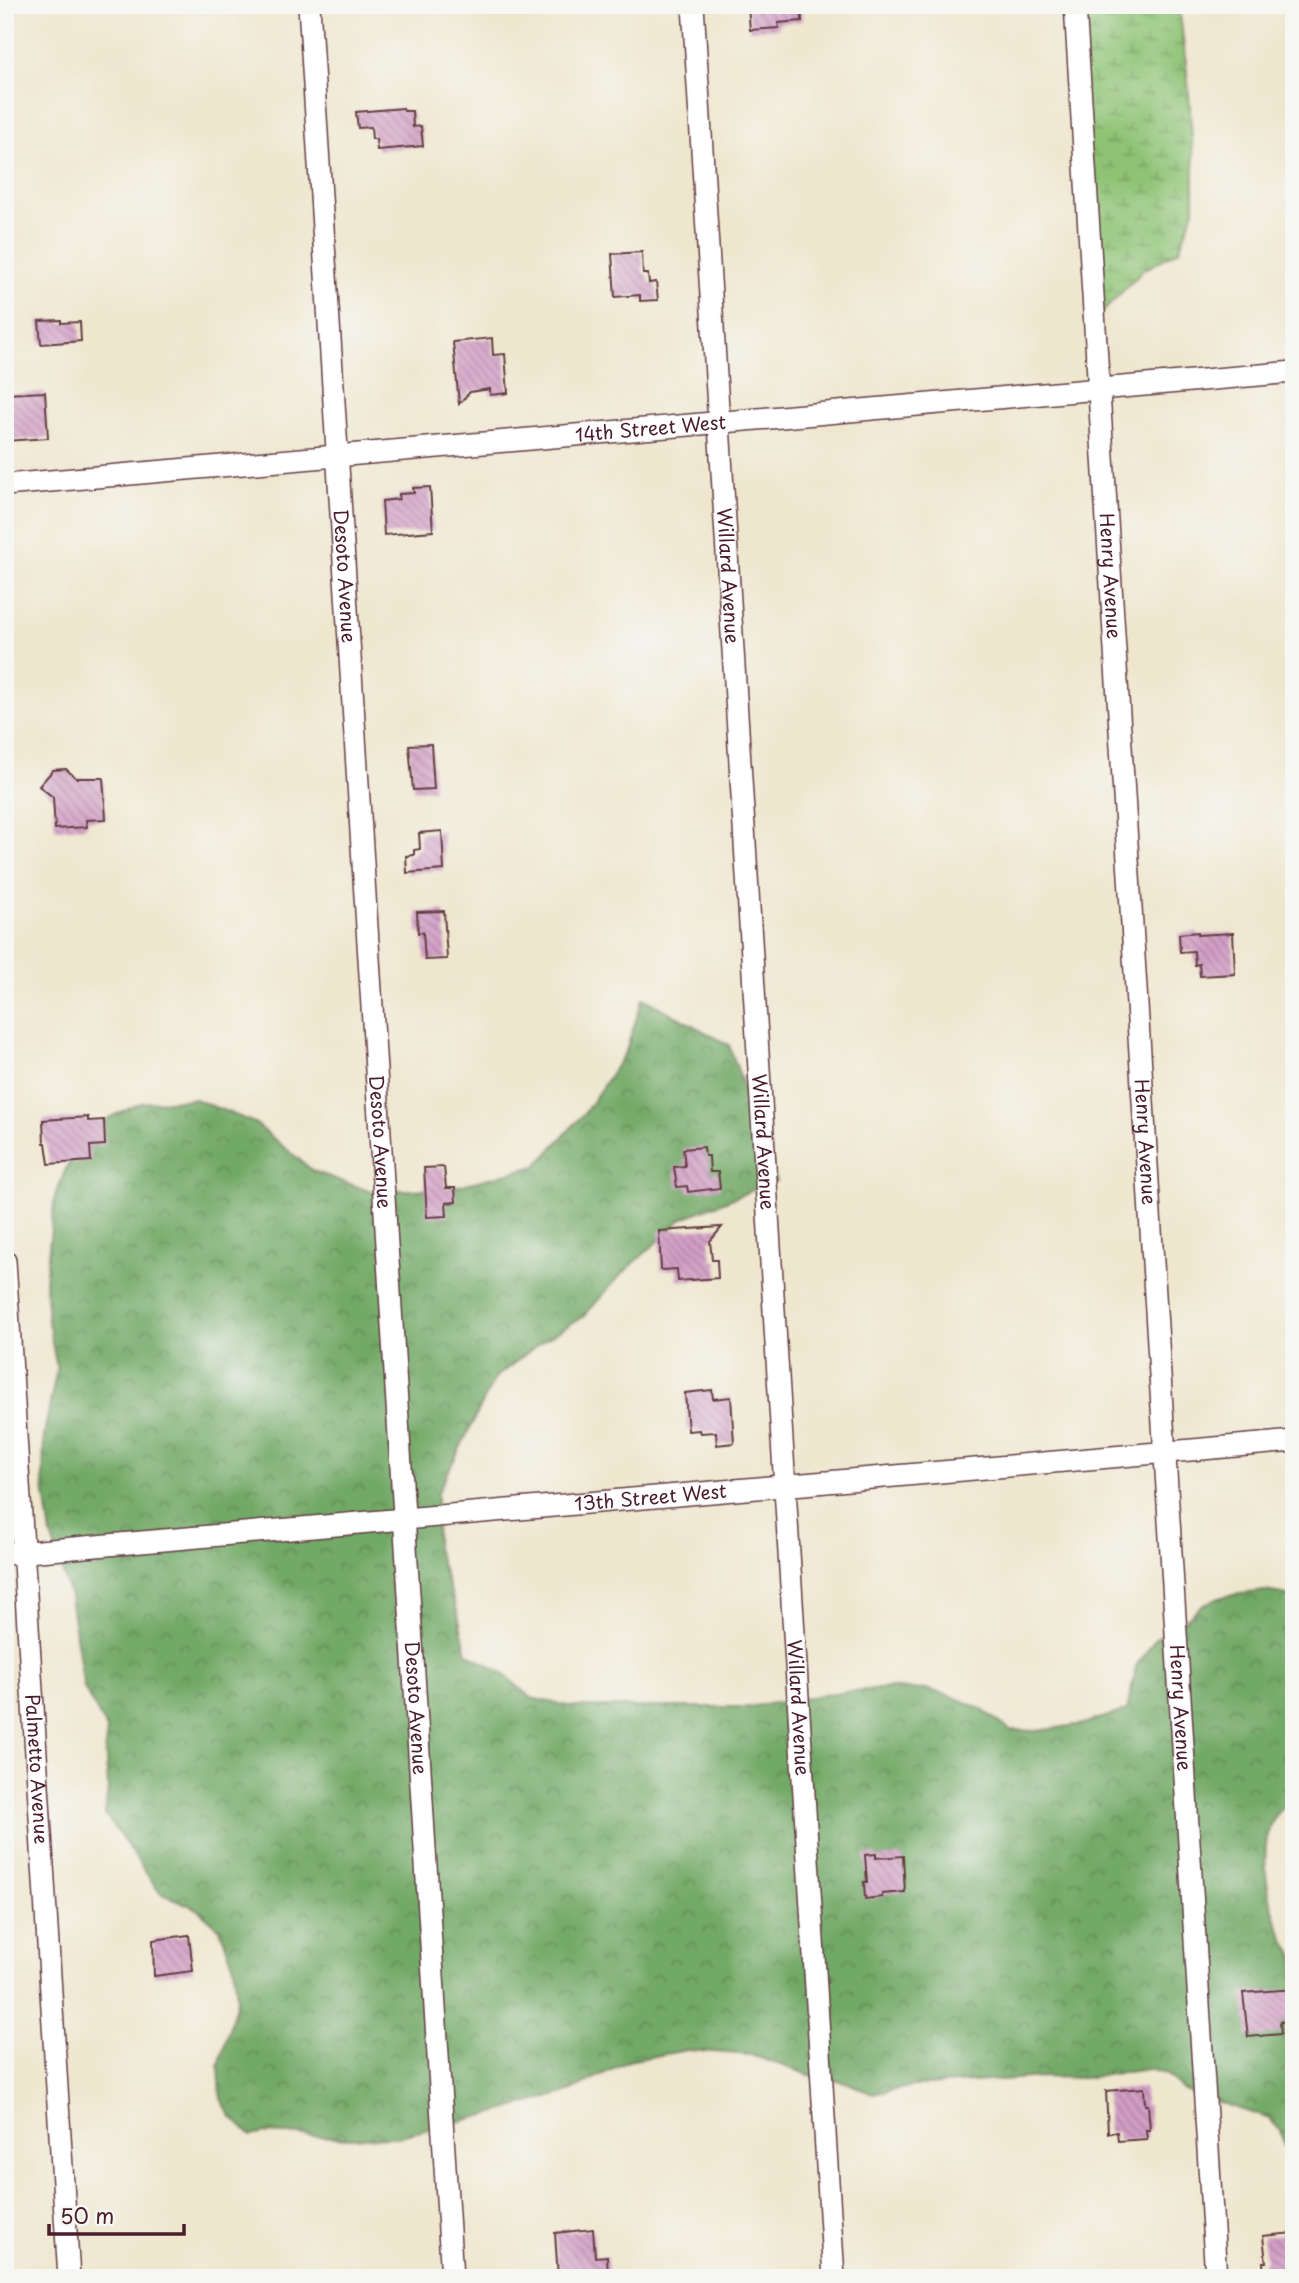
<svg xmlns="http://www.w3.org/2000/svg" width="1299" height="2283" viewBox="0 0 1299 2283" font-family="'Playpen Sans',sans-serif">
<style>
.forest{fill:url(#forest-crowns);stroke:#5e6448;stroke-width:2}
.wetland{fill:url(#wetland-marsh);stroke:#6c7150;stroke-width:2}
.building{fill:url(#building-back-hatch)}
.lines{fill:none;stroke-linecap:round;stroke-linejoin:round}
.minor-casing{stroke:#633d43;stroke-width:24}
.minor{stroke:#fff;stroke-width:21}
.labels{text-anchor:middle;stroke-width:7;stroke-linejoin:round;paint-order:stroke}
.street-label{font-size:19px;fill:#4a1f2b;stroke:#f6f6f2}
</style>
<defs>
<pattern id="forest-crowns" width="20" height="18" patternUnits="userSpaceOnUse" patternTransform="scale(1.75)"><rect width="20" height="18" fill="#72a966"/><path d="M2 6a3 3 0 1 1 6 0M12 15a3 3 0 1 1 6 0" fill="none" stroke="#608954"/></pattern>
<pattern id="wetland-marsh" width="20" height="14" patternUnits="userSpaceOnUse" patternTransform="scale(1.75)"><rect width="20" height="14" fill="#8ec375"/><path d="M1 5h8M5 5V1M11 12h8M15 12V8" fill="none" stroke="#769e60"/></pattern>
<pattern id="building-back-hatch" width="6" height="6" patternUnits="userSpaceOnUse" patternTransform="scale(1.75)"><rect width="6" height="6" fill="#d29ec5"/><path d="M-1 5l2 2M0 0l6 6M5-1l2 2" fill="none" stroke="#ac80a0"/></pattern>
</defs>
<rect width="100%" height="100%" fill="#f6f6f2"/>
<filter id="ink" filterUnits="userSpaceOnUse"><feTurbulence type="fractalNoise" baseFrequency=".0143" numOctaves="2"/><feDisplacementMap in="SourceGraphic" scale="14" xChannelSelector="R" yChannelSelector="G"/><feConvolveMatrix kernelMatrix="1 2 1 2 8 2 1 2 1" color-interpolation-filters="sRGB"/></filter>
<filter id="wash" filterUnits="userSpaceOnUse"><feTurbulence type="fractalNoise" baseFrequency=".00686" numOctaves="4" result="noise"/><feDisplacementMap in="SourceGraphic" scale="28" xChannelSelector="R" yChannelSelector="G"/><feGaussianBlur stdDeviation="1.57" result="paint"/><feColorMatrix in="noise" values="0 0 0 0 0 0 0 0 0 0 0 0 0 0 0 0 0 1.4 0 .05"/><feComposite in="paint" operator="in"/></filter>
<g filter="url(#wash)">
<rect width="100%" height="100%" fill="#efe6ce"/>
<!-- forest -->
<path class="forest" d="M643,998L729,1045L776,1181L683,1218L620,1276L584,1316L541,1342L495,1378L437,1494L436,1548L457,1611L467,1653L500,1671L531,1698L573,1707H748L842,1692L891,1688L928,1690L949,1695L981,1709L1010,1730L1037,1731L1083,1724L1127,1710L1136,1667L1156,1638L1185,1620L1203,1604L1225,1596L1265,1591L1294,1596V1803C1288,1806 1279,1809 1276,1815C1253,1852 1271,1922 1294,1956V2178L1280,2130L1270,2119L1183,2090L1166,2074L1148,2069L1084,2078L1043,2077L914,2086L873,2094L846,2082L810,2075L751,2055L687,2050L628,2061L568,2092L490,2114L396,2137L352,2138L266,2133L251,2136L232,2117L221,2099L219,2065L237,2001L234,1967L220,1929L196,1908L160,1893L105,1814L108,1788L105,1747L107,1730L84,1688L70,1596L51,1535L43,1480L44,1435L57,1368L48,1322L45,1281L55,1196L66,1169L82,1144L110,1117L141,1103L195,1099L255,1123L313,1171L369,1191L447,1189L536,1166L584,1114L626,1051Z"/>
<!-- wetland -->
<polygon class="wetland" points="1075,5 1179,5 1188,82 1194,167 1194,210 1179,250 1142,271 1093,322"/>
<g id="blocks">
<!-- building -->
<g class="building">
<polygon points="748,5 801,5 802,21 778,23 779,28 750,30"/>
<polygon points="403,108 404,111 412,111 413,127 421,126 423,146 377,150 376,139 372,139 371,127 358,128 356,112"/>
<polygon points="642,252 643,274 648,274 649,283 656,282 658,300 640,301 640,295 615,297 612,254"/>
<polygon points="61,320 61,323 80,322 81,341 41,344 39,321"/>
<polygon points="492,338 493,355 505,354 508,393 490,395 490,389 470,392 459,404 453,342"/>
<polygon points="45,392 48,438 5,441 5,394"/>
<polygon points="430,487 433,531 384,535 382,501 399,499 399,494 414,493 413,488"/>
<polygon points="431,744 434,789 413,790 409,745"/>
<polygon points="66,769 76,778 103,778 106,819 86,820 87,827 55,829 53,797 39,786 53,770"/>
<polygon points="442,831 444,870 407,873 406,856 414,855 414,850 420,849 419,833"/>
<polygon points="444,911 447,959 425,960 423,932 418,933 417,912"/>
<polygon points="1198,932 1198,935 1233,933 1235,974 1200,976 1199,964 1195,965 1194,951 1180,952 1179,934"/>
<polygon points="88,1117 88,1121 104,1120 105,1145 90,1146 91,1161 49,1164 46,1143 44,1143 43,1120"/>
<polygon points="704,1147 705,1156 709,1156 710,1172 718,1172 720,1188 688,1192 687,1186 677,1187 674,1167 685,1166 683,1149"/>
<polygon points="444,1167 446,1188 455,1188 456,1202 446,1203 447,1216 427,1217 424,1168"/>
<polygon points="722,1227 710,1241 712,1260 717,1260 718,1278 678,1281 677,1269 661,1270 659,1231"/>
<polygon points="712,1390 713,1399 731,1397 734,1443 717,1445 716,1432 700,1433 699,1430 688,1431 685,1393"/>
<polygon points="876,1854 876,1858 903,1856 905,1892 882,1894 882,1897 865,1899 864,1882 867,1882 865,1855"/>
<polygon points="189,1935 193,1971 154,1976 153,1940"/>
<polygon points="1294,1989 1294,2021 1280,2022 1281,2034 1248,2037 1243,1993"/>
<polygon points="1144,2088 1145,2105 1148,2105 1150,2130 1146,2130 1147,2139 1118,2141 1117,2132 1108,2133 1106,2091"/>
<polygon points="593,2229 595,2257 607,2256 608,2277 558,2278 555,2233"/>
<polygon points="1294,2233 1294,2278 1264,2278 1263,2262 1266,2262 1263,2236"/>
</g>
</g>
</g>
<g filter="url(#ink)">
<use href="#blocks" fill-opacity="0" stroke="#633d43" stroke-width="2"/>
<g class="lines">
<!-- minor casing -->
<g class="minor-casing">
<g id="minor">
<path id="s1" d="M309,5L452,2278"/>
<path id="s2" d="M693,5L834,2278"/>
<path id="s3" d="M1075,5L1216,2278"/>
<path id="s4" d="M5,485L1294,372"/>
<path id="s5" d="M5,1261L69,2278"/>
<path id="s6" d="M5,1554L1294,1441"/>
</g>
</g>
<!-- minor -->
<use href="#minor" class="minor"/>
</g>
</g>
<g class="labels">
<!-- street labels -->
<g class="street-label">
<text dy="7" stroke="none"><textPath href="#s4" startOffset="648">14th Street West</textPath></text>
<text dy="7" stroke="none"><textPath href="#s1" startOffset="572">Desoto Avenue</textPath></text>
<text dy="7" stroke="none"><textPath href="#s2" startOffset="572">Willard Avenue</textPath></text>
<text dy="7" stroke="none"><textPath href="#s3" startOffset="572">Henry Avenue</textPath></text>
<text dy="7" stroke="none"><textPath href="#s1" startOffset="1139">Desoto Avenue</textPath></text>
<text dy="7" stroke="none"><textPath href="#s2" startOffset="1139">Willard Avenue</textPath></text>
<text dy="7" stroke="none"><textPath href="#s3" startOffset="1139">Henry Avenue</textPath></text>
<text dy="7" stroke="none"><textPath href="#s6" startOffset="648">13th Street West</textPath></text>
<text dy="7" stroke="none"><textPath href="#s1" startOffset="1706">Desoto Avenue</textPath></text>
<text dy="7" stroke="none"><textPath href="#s2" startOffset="1706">Willard Avenue</textPath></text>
<text dy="7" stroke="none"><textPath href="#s3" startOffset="1706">Henry Avenue</textPath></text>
<text dy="7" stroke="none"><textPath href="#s5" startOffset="509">Palmetto Avenue</textPath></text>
</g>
</g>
<!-- margin -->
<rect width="1299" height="2283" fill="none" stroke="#f6f6f2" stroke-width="28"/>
<!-- scale -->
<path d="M49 2224v10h135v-10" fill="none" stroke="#4a1f2b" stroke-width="3.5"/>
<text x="60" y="2224" font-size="21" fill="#4a1f2b" stroke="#f6f6f2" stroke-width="5" paint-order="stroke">50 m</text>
</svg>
